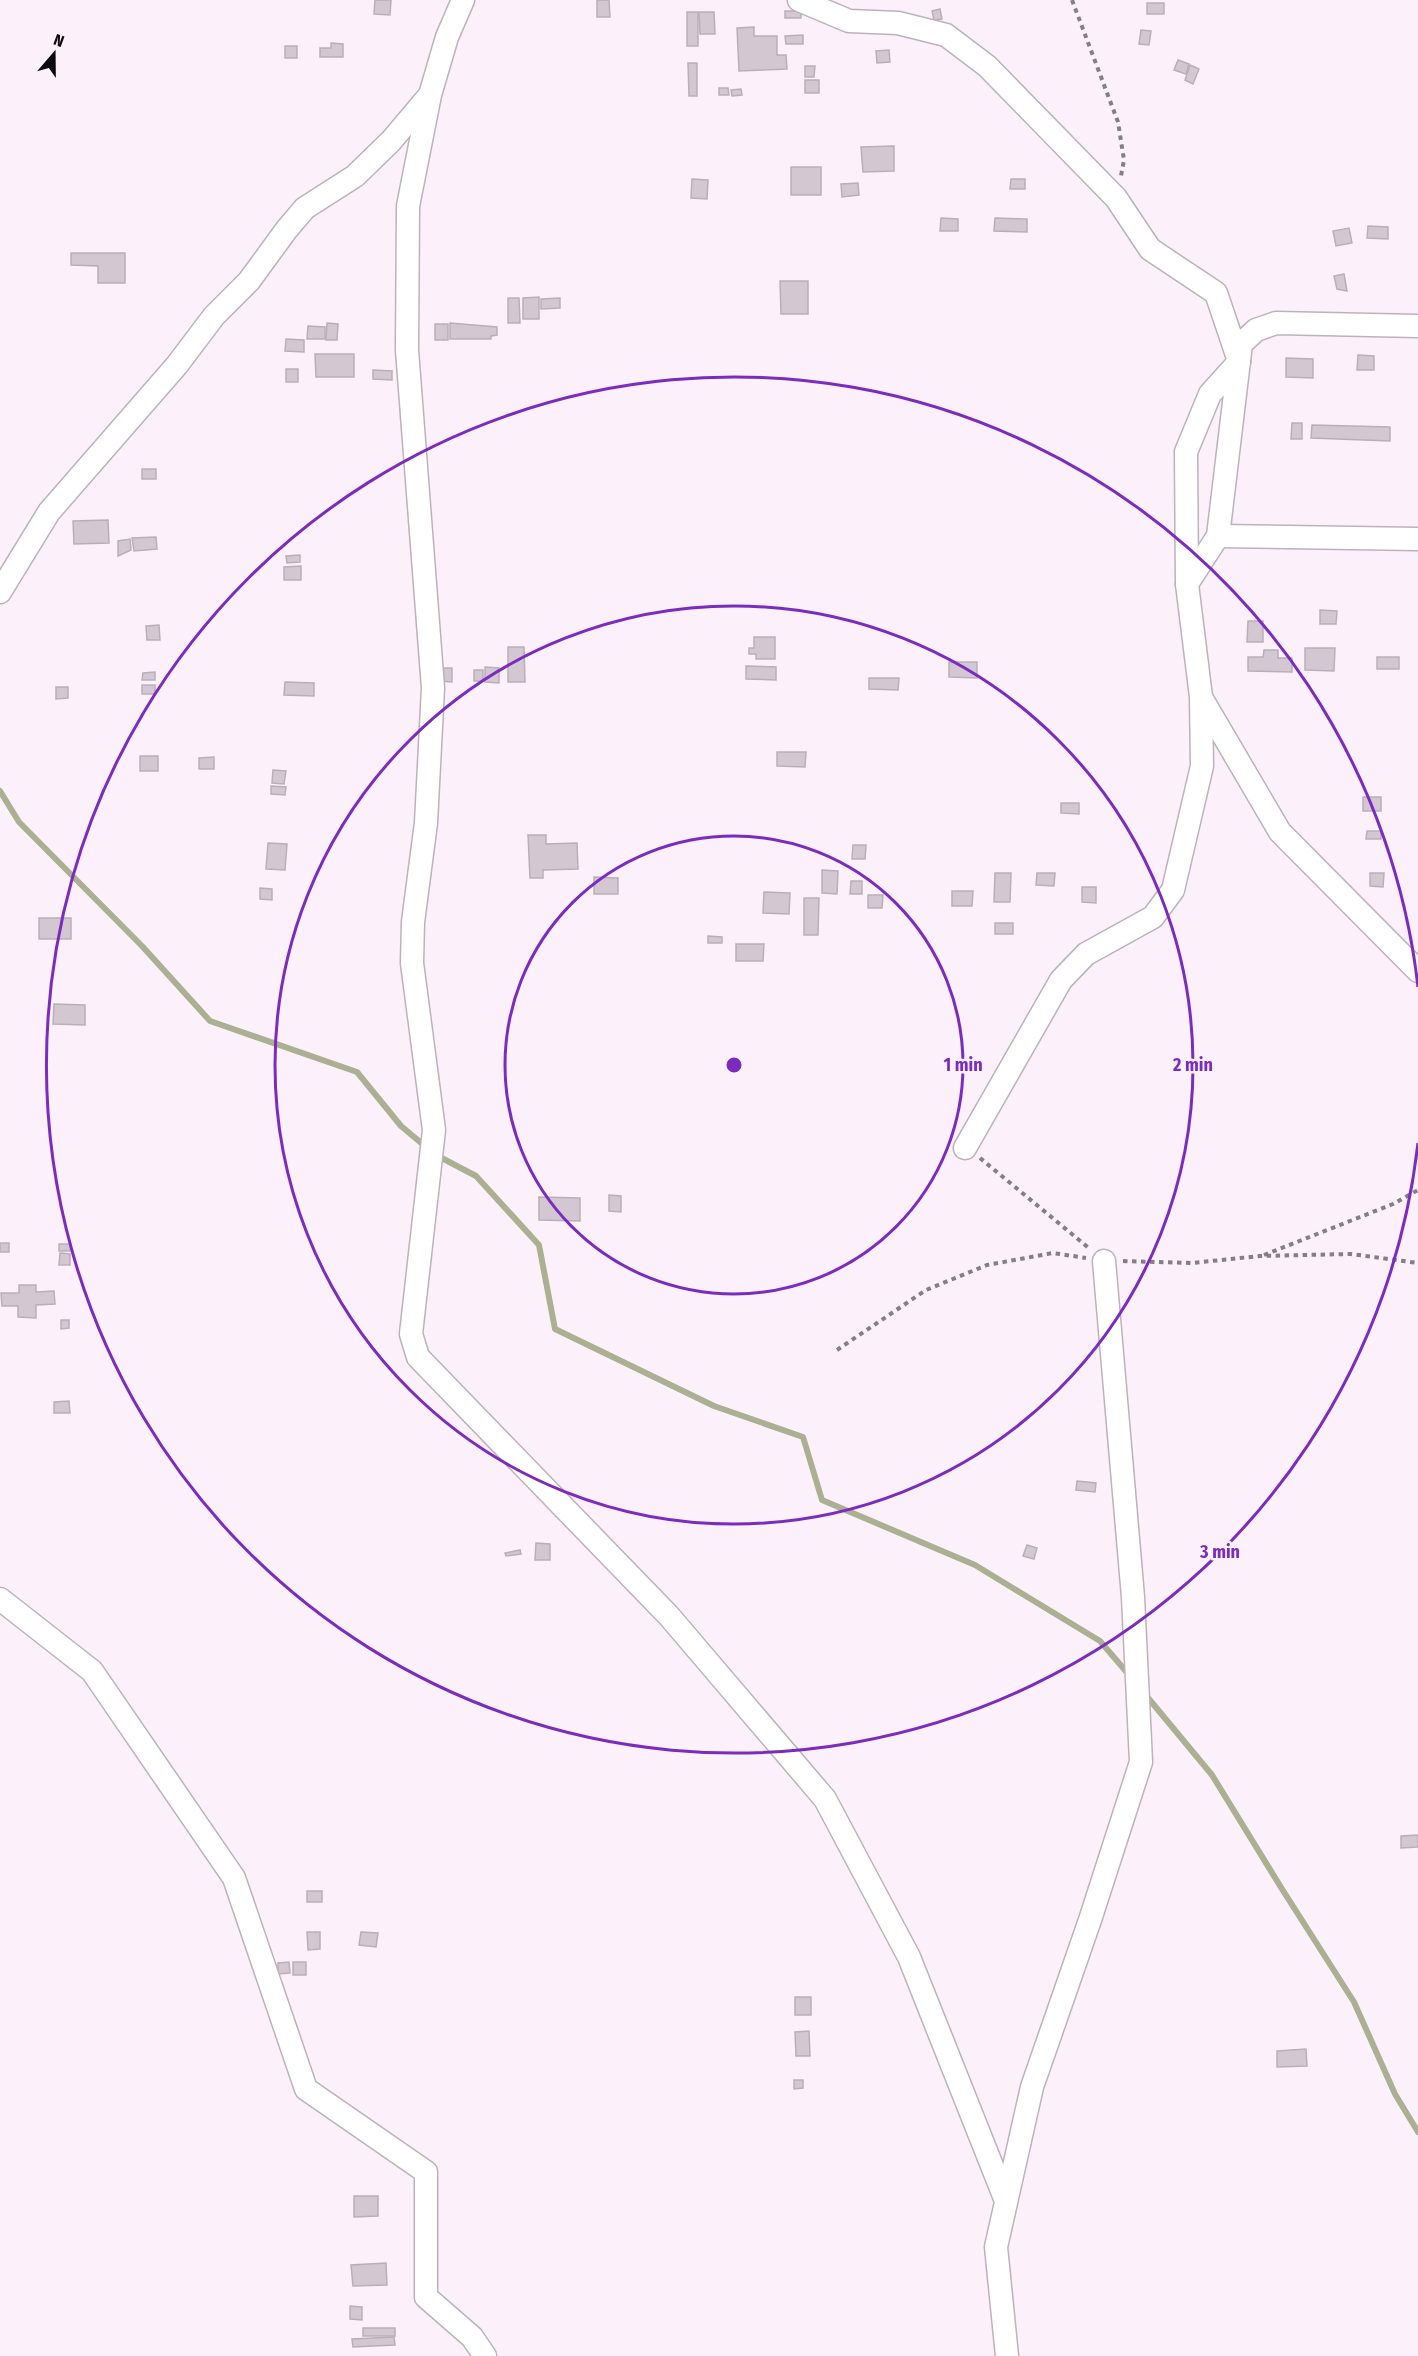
<svg xmlns="http://www.w3.org/2000/svg" width="1418" height="2356" viewBox="0 0 1418 2356" font-family="'Fira Sans Condensed',sans-serif">
<style>
.lines{fill:none;stroke-linecap:round;stroke-linejoin:round}
.stream{stroke:#aab091;stroke-width:6}
.building{fill:#d3c8d1;stroke:#baafb8;stroke-width:1.5}
.minor-casing{stroke:#bdb2bb;stroke-width:25}
.path{stroke:#857e85;stroke-width:4;stroke-dasharray:4.5 4.5;stroke-linecap:butt}
.minor{stroke:#fff;stroke-width:22}
.ring{fill:none;stroke:#7b2cbf;stroke-width:3}
.centre{fill:#7b2cbf;stroke:#fcf1fb;stroke-width:3}
.ring-label{font-size:18px;text-anchor:middle;font-weight:bold;fill:#7b2cbf;stroke:#fcf1fb;stroke-width:5;stroke-linejoin:round;paint-order:stroke}
</style>
<rect width="100%" height="100%" fill="#fcf1fb"/>
<g class="lines">
<!-- stream -->
<g class="stream">
<polyline points="0,791 19,822 142,946 210,1021 357,1072 401,1126 426,1147"/>
<polyline points="436,1155 476,1176 539,1245 555,1329 714,1406 803,1437 822,1500 975,1565 1100,1641 1130,1676"/>
<polyline points="1144,1693 1212,1775 1282,1889 1354,2002 1395,2094 1418,2132"/>
</g>
</g>
<!-- building -->
<g class="building">
<polygon points="375,0 391,0 390,15 374,14"/>
<polygon points="597,0 609,0 610,17 597,17"/>
<rect x="1147" y="3" width="17" height="11"/>
<polygon points="940,9 942,19 934,20 932,11"/>
<rect x="785" y="11" width="16" height="7"/>
<rect x="687" y="12" width="11" height="34"/>
<polygon points="699,12 714,12 715,34 700,34"/>
<polygon points="754,27 754,36 777,36 777,55 786,55 787,69 739,71 737,28"/>
<polygon points="1141,30 1151,31 1149,45 1139,44"/>
<polygon points="803,35 803,44 786,44 785,36"/>
<polygon points="331,43 343,44 343,57 320,57 320,48 331,48"/>
<rect x="285" y="46" width="12" height="12"/>
<polygon points="889,50 890,62 877,63 876,51"/>
<polygon points="1178,60 1189,64 1186,74 1174,70"/>
<polygon points="688,63 697,63 697,96 689,96"/>
<polygon points="1190,65 1199,69 1193,84 1185,80"/>
<polygon points="805,66 815,66 814,77 805,77"/>
<rect x="805" y="80" width="14" height="13"/>
<polygon points="719,88 728,88 729,95 719,95"/>
<polygon points="741,89 742,95 732,96 731,90"/>
<polygon points="894,146 894,171 863,172 861,147"/>
<rect x="791" y="167" width="30" height="28"/>
<polygon points="692,179 708,180 707,199 691,198"/>
<polygon points="1011,179 1025,179 1025,189 1010,189"/>
<polygon points="858,183 859,195 842,197 841,184"/>
<polygon points="941,218 958,219 958,231 940,231"/>
<polygon points="995,218 1027,219 1027,232 994,231"/>
<polygon points="1368,226 1388,227 1388,239 1367,238"/>
<polygon points="1349,228 1352,243 1336,246 1333,231"/>
<polygon points="71,253 125,253 125,283 98,283 98,266 71,265"/>
<polygon points="1344,274 1347,291 1337,289 1334,276"/>
<polygon points="780,281 808,281 808,314 781,314"/>
<polygon points="539,297 539,319 523,319 523,298"/>
<polygon points="508,298 519,298 520,323 508,323"/>
<polygon points="560,298 560,308 541,309 541,299"/>
<polygon points="327,323 338,324 337,340 326,340"/>
<polygon points="450,323 497,327 497,335 491,336 491,339 450,339"/>
<rect x="435" y="324" width="13" height="16"/>
<polygon points="308,326 325,327 325,339 307,339"/>
<polygon points="286,339 304,340 304,352 285,351"/>
<polygon points="315,354 354,354 354,377 316,377"/>
<polygon points="1358,355 1374,356 1374,370 1357,370"/>
<polygon points="1286,358 1313,359 1313,378 1286,377"/>
<rect x="286" y="369" width="12" height="13"/>
<polygon points="373,370 392,371 392,380 373,379"/>
<polygon points="1292,423 1302,423 1302,439 1291,439"/>
<polygon points="1312,425 1390,427 1390,441 1311,438"/>
<rect x="142" y="469" width="14" height="10"/>
<polygon points="108,520 109,543 74,544 73,521"/>
<polygon points="156,537 157,549 134,551 132,538"/>
<polygon points="130,539 131,550 118,556 118,541"/>
<polygon points="300,555 300,562 287,563 286,556"/>
<polygon points="301,566 301,580 284,580 284,567"/>
<polygon points="1320,610 1337,611 1336,624 1320,624"/>
<polygon points="1248,621 1263,621 1263,642 1247,642"/>
<polygon points="159,625 160,640 147,640 146,626"/>
<polygon points="754,637 775,637 775,659 756,659 756,654 749,654 749,648 754,648"/>
<polygon points="508,647 524,647 525,682 508,682"/>
<polygon points="1305,648 1335,648 1334,671 1305,670"/>
<polygon points="1264,650 1278,650 1278,658 1292,658 1292,672 1248,671 1248,657 1263,657"/>
<rect x="1377" y="657" width="22" height="12"/>
<polygon points="949,662 977,662 977,678 949,677"/>
<polygon points="746,666 776,667 776,680 746,679"/>
<polygon points="485,667 499,668 499,683 485,682"/>
<polygon points="438,668 452,668 452,682 438,681"/>
<rect x="474" y="670" width="9" height="11"/>
<polygon points="155,672 155,680 142,680 143,673"/>
<polygon points="869,678 899,678 898,690 869,689"/>
<polygon points="285,682 314,683 314,696 284,695"/>
<rect x="142" y="685" width="13" height="9"/>
<polygon points="56,687 68,687 68,698 56,699"/>
<polygon points="777,752 806,752 805,767 777,766"/>
<rect x="140" y="756" width="18" height="15"/>
<polygon points="214,757 214,769 199,769 199,758"/>
<polygon points="273,770 286,771 284,784 272,783"/>
<polygon points="271,786 286,787 285,795 271,794"/>
<rect x="1363" y="797" width="18" height="14"/>
<polygon points="1061,803 1079,803 1079,814 1061,813"/>
<polygon points="1367,831 1381,831 1381,839 1366,839"/>
<polygon points="528,835 546,835 546,844 577,843 578,869 543,870 543,878 530,878"/>
<polygon points="268,843 287,844 285,870 266,869"/>
<polygon points="853,845 866,845 865,859 852,859"/>
<polygon points="822,870 838,871 837,894 822,893"/>
<polygon points="995,873 1011,873 1010,902 994,902"/>
<polygon points="1037,873 1055,873 1054,886 1036,885"/>
<polygon points="1370,873 1384,873 1383,887 1370,886"/>
<polygon points="594,877 618,878 618,894 594,894"/>
<polygon points="851,881 862,881 862,894 850,894"/>
<polygon points="1082,887 1096,887 1096,903 1082,902"/>
<polygon points="260,888 272,889 272,900 260,899"/>
<polygon points="952,891 973,891 972,906 952,906"/>
<polygon points="764,892 790,893 789,914 763,913"/>
<polygon points="868,895 883,895 882,908 868,908"/>
<polygon points="804,898 819,898 818,935 804,935"/>
<rect x="39" y="918" width="32" height="21"/>
<rect x="995" y="923" width="18" height="11"/>
<polygon points="708,936 722,937 722,943 708,943"/>
<polygon points="736,944 764,944 763,961 736,961"/>
<polygon points="54,1004 85,1005 85,1025 53,1024"/>
<polygon points="609,1195 621,1196 621,1212 609,1211"/>
<polygon points="539,1197 580,1198 580,1221 539,1220"/>
<rect x="0" y="1243" width="9" height="9"/>
<rect x="59" y="1244" width="11" height="7"/>
<polygon points="60,1253 70,1254 70,1265 59,1265"/>
<polygon points="19,1285 36,1285 36,1292 54,1291 55,1304 36,1305 36,1318 18,1317 18,1306 2,1306 1,1293 19,1293"/>
<polygon points="61,1320 69,1320 69,1328 61,1329"/>
<polygon points="69,1401 70,1413 54,1413 54,1402"/>
<polygon points="1077,1481 1096,1483 1095,1492 1076,1490"/>
<polygon points="536,1543 550,1544 550,1560 535,1560"/>
<polygon points="1027,1545 1037,1548 1034,1559 1023,1556"/>
<polygon points="520,1550 521,1554 506,1556 505,1553"/>
<polygon points="1418,1835 1418,1847 1401,1848 1401,1836"/>
<rect x="307" y="1891" width="15" height="11"/>
<polygon points="307,1932 320,1932 320,1949 308,1950"/>
<polygon points="361,1932 378,1933 376,1947 359,1945"/>
<polygon points="289,1962 290,1973 278,1974 278,1963"/>
<rect x="293" y="1962" width="13" height="13"/>
<rect x="795" y="1997" width="16" height="18"/>
<polygon points="809,2031 810,2056 796,2056 795,2032"/>
<polygon points="1306,2049 1307,2066 1277,2067 1277,2051"/>
<polygon points="794,2080 803,2080 803,2088 794,2089"/>
<polygon points="354,2196 378,2196 378,2216 354,2217"/>
<polygon points="386,2263 387,2285 353,2286 351,2265"/>
<polygon points="350,2306 362,2307 362,2320 350,2319"/>
<rect x="363" y="2328" width="32" height="8"/>
<polygon points="394,2337 395,2345 353,2347 352,2339"/>
</g>
<g class="lines">
<!-- minor casing -->
<g class="minor-casing">
<g id="minor">
<polyline points="463,0 447,37 430,95 408,206 407,350 433,688 426,823 413,922 412,963 434,1130 411,1334 418,1357 669,1616 825,1799 909,1957 1006,2201"/>
<polyline points="799,0 849,21 898,23 946,35 987,66 1116,198 1150,249 1216,293 1239,361"/>
<polyline points="1218,536 1418,539"/>
<polyline points="1187,584 1186,452 1210,394 1239,362"/>
<polyline points="0,592 49,512 177,365 214,316 249,281 287,229 305,208 355,176 391,141 429,96"/>
<polyline points="1202,699 1280,832 1418,971"/>
<polyline points="965,1148 1061,980 1086,954 1153,917 1173,890 1202,766 1201,697 1187,584 1218,536 1241,344 1256,330 1276,323 1418,326"/>
<polyline points="0,1599 92,1671 234,1878 306,2089 426,2172 426,2297 472,2337 485,2356"/>
<polyline points="1007,2356 996,2247 1032,2087 1090,1920 1141,1762 1133,1597 1104,1261"/>
</g>
</g>
<!-- path -->
<g class="path">
<polyline points="1072,0 1118,122 1124,160 1121,176"/>
<polyline points="980,1158 1090,1249"/>
<polyline points="1264,1255 1393,1204 1418,1190"/>
<polyline points="1123,1261 1192,1263 1260,1256 1351,1254 1418,1263"/>
<polyline points="837,1350 926,1290 987,1265 1053,1253 1086,1258"/>
</g>
<!-- minor -->
<use href="#minor" class="minor"/>
</g>
<!-- distance rings -->
<g class="ring">
<circle cx="734" cy="1065" r="229"/>
<circle cx="734" cy="1065" r="459"/>
<path d="M1418 1143A688 688 0 1 1 1418 987"/>
</g>
<circle cx="734" cy="1065" r="9" class="centre"/>
<g class="ring-label">
<text x="963" y="1071">1 min</text>
<text x="1193" y="1071">2 min</text>
<text x="1220" y="1558">3 min</text>
</g>
<!-- north arrow -->
<g transform="translate(54 54) rotate(20)" stroke="#fcf1fb" stroke-width="4.5" paint-order="stroke">
<path d="M0-4.5L10 22L0 15L-10 22Z" fill="#0d0a0d"/>
<text y="-9" font-size="16" font-weight="bold" text-anchor="middle" fill="#0d0a0d">N</text>
</g>
</svg>
